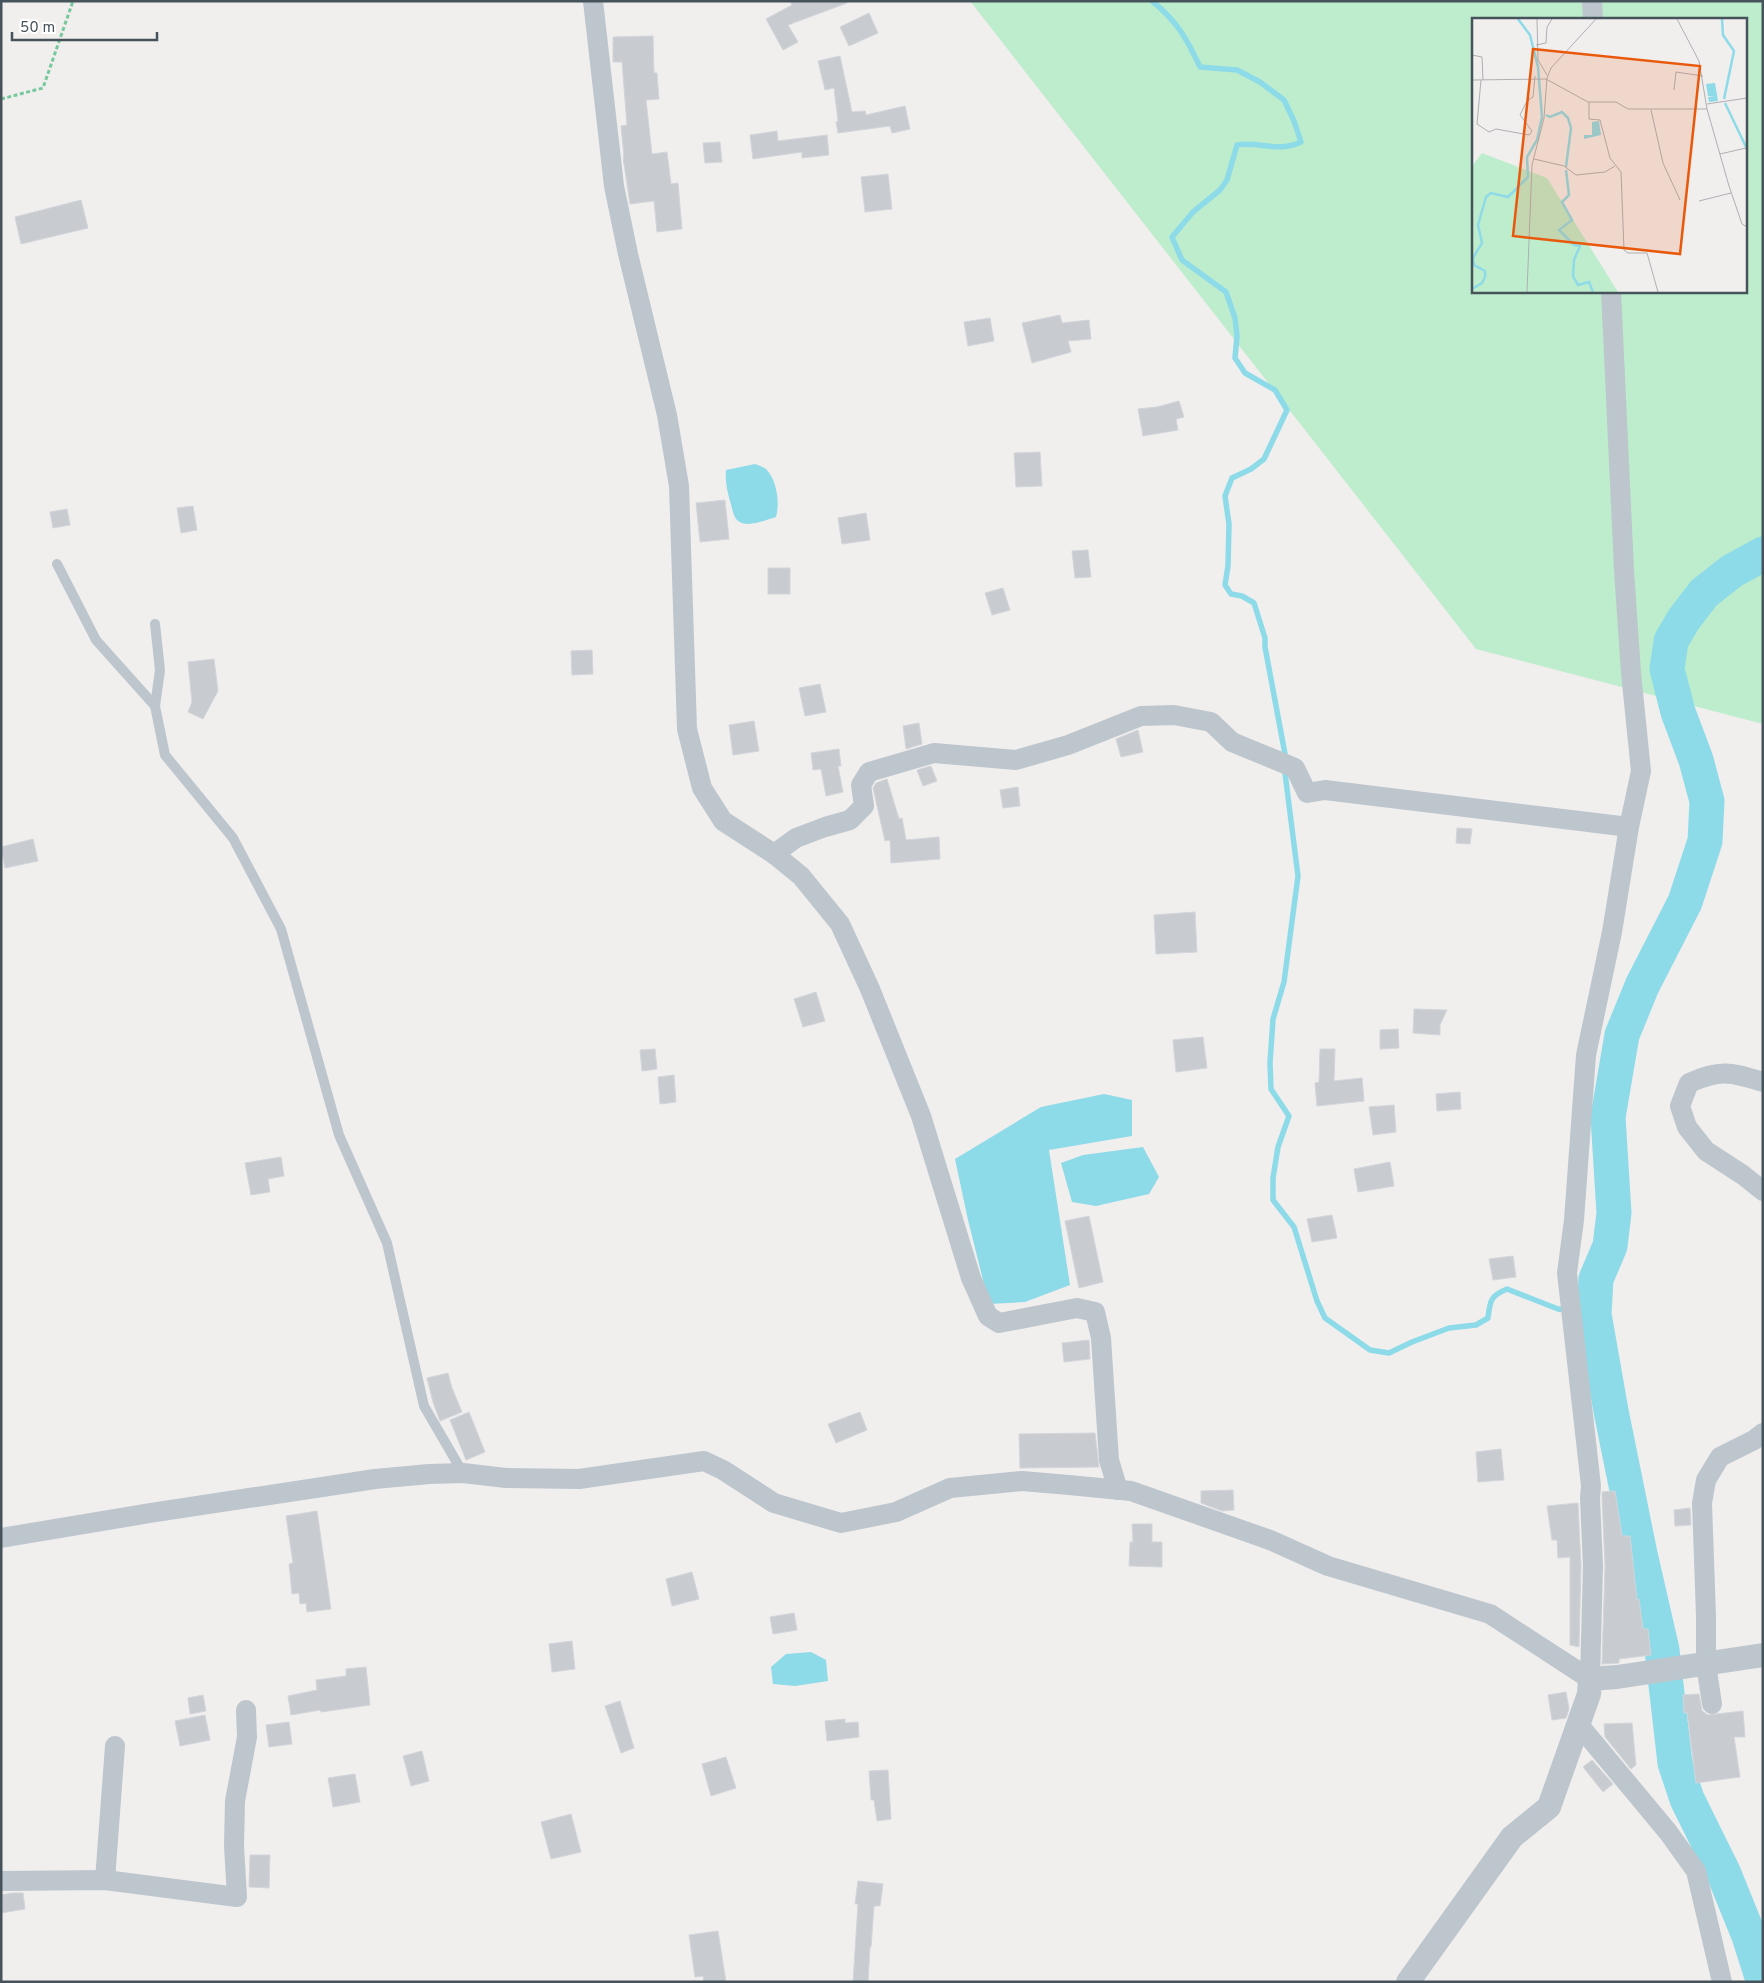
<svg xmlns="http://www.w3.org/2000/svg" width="1764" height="1983" viewBox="0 0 1764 1983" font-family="Overpass,sans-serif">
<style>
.green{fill:#beedcd;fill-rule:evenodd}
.water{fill:#8ddbe8}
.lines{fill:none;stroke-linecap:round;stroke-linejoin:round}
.stream{stroke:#8ddbe8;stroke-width:5.5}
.river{stroke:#8ddbe8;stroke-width:35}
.building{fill:#c8ccd1;stroke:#d2d5da}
.path{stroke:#77c99c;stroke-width:3;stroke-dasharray:4 2.5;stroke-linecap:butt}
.service{stroke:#bdc6cd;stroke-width:10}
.minor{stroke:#bdc6cd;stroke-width:20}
.tertiary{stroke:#bdc6cd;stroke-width:24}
.inset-river{fill:none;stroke:#8ddbe8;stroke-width:2.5}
.inset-road{fill:none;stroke:#adb0b3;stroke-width:1}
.view{fill:#e8590c;fill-opacity:0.15;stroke:#e8590c;stroke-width:2.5}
.inset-edge{fill:none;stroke:#47535b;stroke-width:2.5}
</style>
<rect width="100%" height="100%" fill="#f1eeee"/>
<!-- green -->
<path class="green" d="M970,1H1763V724L1476,649ZM1473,19H1745V291H1473Z"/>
<!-- water -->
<g class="water">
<path d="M755,464C758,465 763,467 766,469C777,480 780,503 776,517C765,520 746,529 737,520C733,516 732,507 730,501C727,490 725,481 726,470Z"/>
<polygon points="1104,1094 1132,1100 1132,1136 1049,1150 1070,1285 1025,1302 989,1304 968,1220 955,1159 1041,1107"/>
<polygon points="1143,1147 1159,1177 1149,1194 1096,1206 1072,1202 1061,1163 1083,1155"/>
<polygon points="811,1652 826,1660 828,1681 795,1686 773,1684 771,1667 786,1654"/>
</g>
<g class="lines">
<!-- stream -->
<g class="stream">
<path d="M1152,1C1177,21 1187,39 1200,67L1237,70L1260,82L1284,100L1294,121L1301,142C1278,153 1259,141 1237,145L1227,180L1220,190L1193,212L1172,237L1182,260L1226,292L1235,318L1237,336L1235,358L1245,373L1275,390L1287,410L1264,459L1251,469L1232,478L1225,496L1229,524L1228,566L1225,585L1231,594L1242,596L1254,603L1265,638V647L1285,754"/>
<path d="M1285,773L1298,876L1284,982L1273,1019L1270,1063L1271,1089L1289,1116L1278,1147L1273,1178V1200L1294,1227L1317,1301L1325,1318L1370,1350L1389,1353L1412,1342L1449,1328L1476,1325L1488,1318C1490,1301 1490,1296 1507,1289L1558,1309L1594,1314"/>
</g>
<!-- river -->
<polyline class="river" points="1763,554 1732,571 1704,593 1684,619 1671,641 1667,669 1678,712 1696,760 1707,801 1705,841 1685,902 1642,986 1622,1035 1608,1117 1614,1213 1610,1246 1596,1279 1594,1314 1611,1411 1640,1554 1662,1650 1675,1763 1687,1799 1724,1874 1749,1936 1763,1980"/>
</g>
<!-- building -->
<g class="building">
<polygon points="790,1 847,1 847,3 788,25 798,42 783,50 766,19 792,5"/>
<polygon points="869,13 878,33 849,46 840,27"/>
<polygon points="653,36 654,73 657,73 659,99 646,100 652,154 667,152 671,184 678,183 682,229 657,232 654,201 630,204 623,157 624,157 621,126 627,125 622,62 613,62 613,37"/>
<polygon points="840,56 852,112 865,111 866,115 905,106 910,129 892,133 890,126 838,133 836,122 838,121 834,88 825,90 818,61"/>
<polygon points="777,131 778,141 827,135 829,155 802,158 802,152 753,159 750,135"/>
<polygon points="720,142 722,162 705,163 703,143"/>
<polygon points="888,174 892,209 865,212 861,177"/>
<polygon points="81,200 88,228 21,244 15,217"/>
<polygon points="1060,315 1062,323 1089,320 1091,339 1068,341 1071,352 1032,363 1022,323"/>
<polygon points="990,318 994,341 968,346 964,322"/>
<polygon points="1179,401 1184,417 1176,419 1178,430 1143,436 1138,409 1157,407"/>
<polygon points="1040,452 1042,486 1016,487 1014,453"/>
<polygon points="725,500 729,539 700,542 696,503"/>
<polygon points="193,506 197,530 181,533 177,508"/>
<polygon points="67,509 70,525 53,528 50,512"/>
<polygon points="866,513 870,540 842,544 838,518"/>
<polygon points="1088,550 1091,577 1075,578 1072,551"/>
<rect x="768" y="568" width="22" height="26"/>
<polygon points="1003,588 1010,610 992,615 985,593"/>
<polygon points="592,650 593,674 572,675 571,651"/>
<polygon points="214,659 218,691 203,719 188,712 192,702 188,662"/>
<polygon points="820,684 826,712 805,716 799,688"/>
<polygon points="754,721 759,751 733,755 729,725"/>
<polygon points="919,723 922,744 906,749 903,726"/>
<polygon points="1138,730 1143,752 1121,757 1116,739"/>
<polygon points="839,749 841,766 838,766 843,792 826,796 821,769 813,770 811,753"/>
<polygon points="931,766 937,781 923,786 917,770"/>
<polygon points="887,779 899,819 902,818 906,840 939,837 940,859 891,863 890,840 885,841 873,788 876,783"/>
<polygon points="1018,787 1020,806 1003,808 1000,790"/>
<polygon points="1457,828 1472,829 1470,844 1456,843"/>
<polygon points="33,839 38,861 5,868 1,847"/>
<polygon points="1195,912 1197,952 1156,954 1154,915"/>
<polygon points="816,992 825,1021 803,1027 794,999"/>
<polygon points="1414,1009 1447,1010 1440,1025 1440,1035 1413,1033"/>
<polygon points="1398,1029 1399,1048 1380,1049 1380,1030"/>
<polygon points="1203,1037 1207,1068 1176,1072 1173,1040"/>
<polygon points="655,1049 657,1069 642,1071 640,1050"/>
<polygon points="1320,1049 1335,1049 1334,1081 1362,1078 1364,1101 1317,1106 1315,1083 1319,1082"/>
<polygon points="674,1075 676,1102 660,1104 658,1077"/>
<polygon points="1460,1092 1461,1109 1437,1111 1436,1094"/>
<polygon points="1394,1105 1396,1132 1373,1135 1369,1107"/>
<polygon points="281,1157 284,1176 268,1179 270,1192 251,1195 245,1163"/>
<polygon points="1390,1162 1394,1186 1358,1192 1354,1169"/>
<polygon points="1332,1215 1337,1238 1312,1242 1307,1219"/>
<polygon points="1089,1216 1103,1282 1079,1288 1065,1221"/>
<polygon points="1513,1256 1516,1277 1493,1280 1489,1259"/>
<polygon points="1089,1340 1090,1359 1064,1362 1062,1343"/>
<polygon points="448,1373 452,1388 462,1412 440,1421 433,1402 427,1378"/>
<polygon points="469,1412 485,1452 466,1460 450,1420"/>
<polygon points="860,1412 867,1430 836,1443 828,1424"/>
<polygon points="1095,1433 1099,1467 1020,1468 1019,1434"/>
<polygon points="1501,1449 1504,1480 1478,1482 1476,1452"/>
<polygon points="1233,1490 1234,1510 1222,1511 1201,1503 1201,1491"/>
<polygon points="1615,1491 1622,1536 1630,1536 1637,1600 1639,1599 1643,1629 1648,1629 1651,1655 1619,1659 1619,1663 1602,1664 1605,1566 1602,1498 1602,1492"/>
<polygon points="1578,1503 1581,1566 1579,1647 1570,1645 1570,1557 1558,1558 1557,1540 1552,1540 1547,1506"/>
<polygon points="1690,1508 1691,1525 1675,1526 1674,1510"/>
<polygon points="317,1511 331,1609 307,1612 306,1603 300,1604 299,1593 292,1594 289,1564 293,1563 286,1516"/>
<polygon points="1132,1524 1152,1524 1152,1542 1162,1542 1162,1567 1129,1566 1130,1542 1133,1542"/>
<polygon points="692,1572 699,1599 672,1606 666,1579"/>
<polygon points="794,1613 797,1630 773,1634 770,1617"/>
<polygon points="572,1641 575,1669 552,1672 549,1644"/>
<polygon points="366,1667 370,1705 321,1712 320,1710 291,1715 288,1696 317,1690 316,1680 346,1676 346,1669"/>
<polygon points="1566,1692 1569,1709 1566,1718 1552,1720 1548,1695"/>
<polygon points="1699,1694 1702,1711 1708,1715 1743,1711 1745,1737 1734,1737 1740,1777 1696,1783 1687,1712 1684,1713 1683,1695"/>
<polygon points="203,1695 206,1711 190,1714 188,1698"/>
<polygon points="620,1701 634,1748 621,1753 605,1706"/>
<polygon points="205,1715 210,1740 180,1746 175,1721"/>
<polygon points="845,1719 845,1723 858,1722 859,1737 827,1741 825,1721"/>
<polygon points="289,1722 292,1744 269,1747 266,1725"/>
<polygon points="1632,1723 1636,1765 1631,1769 1605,1737 1604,1724"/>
<polygon points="422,1751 429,1781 411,1786 403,1756"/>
<polygon points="726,1757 736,1788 711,1796 702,1764"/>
<polygon points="1592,1760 1613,1784 1603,1792 1583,1767"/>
<polygon points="888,1770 891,1819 877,1821 874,1800 871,1800 869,1771"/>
<polygon points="355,1774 360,1802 333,1807 328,1778"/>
<polygon points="571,1814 581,1852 551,1859 541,1822"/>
<polygon points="250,1855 270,1855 269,1888 249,1887"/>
<polygon points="858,1881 883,1884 880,1906 874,1906 871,1947 870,1947 868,1982 853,1982 858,1904 855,1904"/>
<polygon points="13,1893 23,1893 25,1909 1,1913 1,1895"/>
<polygon points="718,1931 726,1982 704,1982 703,1976 695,1977 689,1935"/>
</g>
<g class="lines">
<!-- path -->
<polyline class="path" points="1,99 43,88 73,1"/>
<!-- service -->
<g class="service">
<polyline points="57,564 96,640 155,706 165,755 233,838 281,929 339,1135 387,1243 424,1406 463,1473"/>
<polyline points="155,706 160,670 155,624"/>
</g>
<!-- minor -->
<g class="minor">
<polyline points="593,1 614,186 628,254 667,415 679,486 687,729 702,788 723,821 774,854 801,876 840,924 870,989 921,1116 971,1278 988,1316 999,1323 1077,1308 1095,1312 1101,1338 1109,1460 1118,1490"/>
<polyline points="1592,1 1593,19"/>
<polyline points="774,854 796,838 825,827 850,820 864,806 861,785 869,772 934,753 1016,760 1068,745 1141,716 1174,715 1211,722 1232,742 1295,768 1307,793 1325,790 1629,827"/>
<path d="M1763,1082C1731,1072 1720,1069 1689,1083L1680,1106L1687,1127L1706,1151L1743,1175L1763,1191"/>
<polyline points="1,1538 150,1513 375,1479 429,1474 463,1473 506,1478 579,1479 704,1461 723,1470 774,1503 841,1523 896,1512 950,1488 1022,1481 1069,1485 1131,1491 1270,1540 1328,1566 1490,1614 1590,1679"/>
<polyline points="1590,1679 1593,1566 1590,1498 1591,1486 1567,1273 1574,1220 1586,1055 1612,932 1629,827 1641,771 1631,673 1624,570 1611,291"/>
<polyline points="1712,1704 1706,1664 1706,1616 1702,1503 1706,1480 1720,1457 1754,1440 1763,1433"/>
<polyline points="1579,1725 1668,1832 1696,1871 1722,1982"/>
<polyline points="105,1880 115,1746"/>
<polyline points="1,1881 105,1880 237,1897 234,1846 235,1801 247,1737 246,1710"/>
</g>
<!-- tertiary -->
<polyline class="tertiary" points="1408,1982 1512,1837 1549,1807 1589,1694 1590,1679 1617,1677 1763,1655"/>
</g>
<!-- overview -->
<g transform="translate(1472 18)">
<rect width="275" height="275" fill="#f1eeee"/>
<path d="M10,135L75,160L146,274H0V148Z" fill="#beedcd"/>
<path d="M243,65L246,83L237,84L236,79L242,78H236L234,66ZM127,103L129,117L112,121V117H120V104Z" fill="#8ddbe8"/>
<path class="inset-river" d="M250,1L251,17L262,33L252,81M253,85L275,131M74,97L78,99L90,94L96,100L99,110L94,149M94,152L97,177L90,184L100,202L87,212L102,227L108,228L102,242L101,258L106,267L117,264L121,274M0,271L10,265L13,259V253L2,247L1,240L10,225L6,207L14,179L19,175L36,179L56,159L55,139L65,122L70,99L66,49L58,17L46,1"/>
<path class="inset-road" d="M65,1L66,42L75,57M205,1L227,43L235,91M64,27L74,25L75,9L80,1M0,37L10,39L11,62M0,62L74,61L116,84H144L156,91H235L257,168L270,206L275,209M9,62L5,106L17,114L24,111L57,117L60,113L48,97L55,83L61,79L63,58M202,72L204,54L231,58M117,84V101L128,102L138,140L149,154L152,232L156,235H175L186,274M235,86L275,80M179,92L191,145L208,182M248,136L274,130M62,141L92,148L104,157L133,154L143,148M227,183L259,175M55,274L60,147L72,100L75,60L79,50L124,1"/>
<path class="view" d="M61,31L228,48L208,236L41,218Z"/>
<rect width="275" height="275" class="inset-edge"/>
</g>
<!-- border -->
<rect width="1764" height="1983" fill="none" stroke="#47535b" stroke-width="5"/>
<!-- scale -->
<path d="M12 32v8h145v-8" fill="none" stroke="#47535b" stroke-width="2.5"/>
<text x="20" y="32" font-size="15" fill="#47535b" stroke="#ffffff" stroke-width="4" paint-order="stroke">50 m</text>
</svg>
